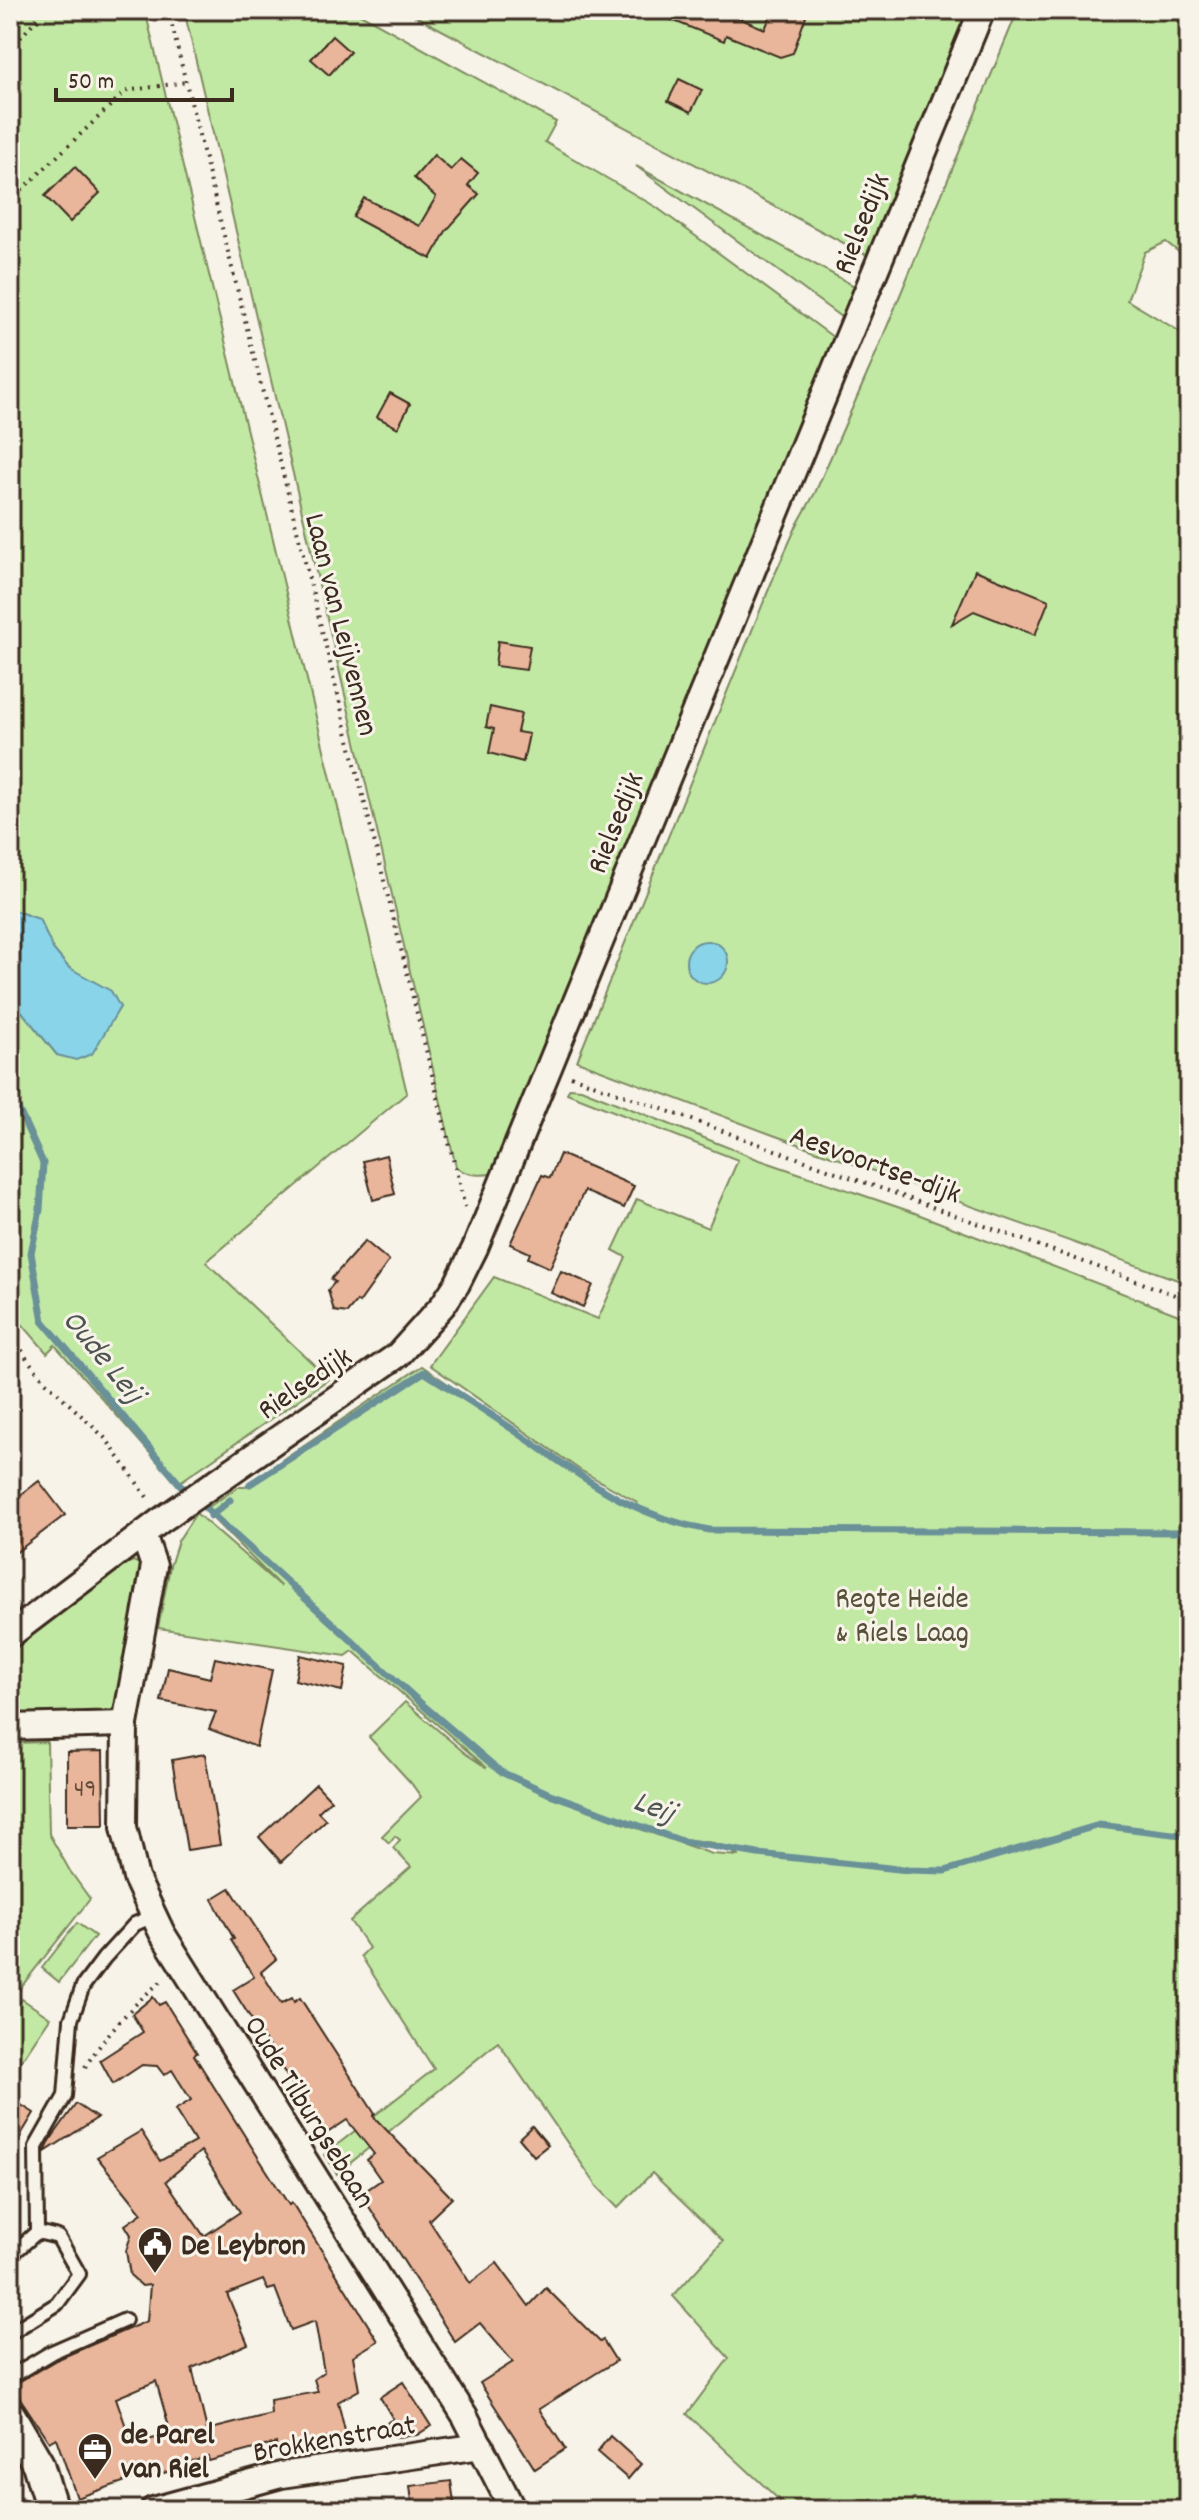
<svg xmlns="http://www.w3.org/2000/svg" width="1199" height="2520" viewBox="0 0 1199 2520" font-family="Dekko,sans-serif">
<style>
.green{fill:#c2e9a4;stroke:#7e8a61;stroke-width:2;fill-rule:evenodd}
.water{fill:#89d4e9;stroke:#6a9098;stroke-width:2}
.lines{fill:none;stroke-linecap:round;stroke-linejoin:round}
.stream{stroke:#6a9098;stroke-width:7}
.building{fill:#e9b69b;stroke:#3b2a1e;stroke-width:2;fill-rule:evenodd}
.service-casing{stroke:#3b2a1e;stroke-width:18}
.minor-casing{stroke:#3b2a1e;stroke-width:30}
.tertiary-casing{stroke:#3b2a1e;stroke-width:36}
.path{stroke:#3b2a1e;stroke-width:4;stroke-dasharray:2 6;stroke-linecap:butt}
.service{stroke:#f7f3e8;stroke-width:12}
.minor{stroke:#f7f3e8;stroke-width:24}
.tertiary{stroke:#f7f3e8;stroke-width:30}
.labels{text-anchor:middle;stroke-width:6;stroke-linejoin:round;paint-order:stroke}
.number-label{font-size:26px;fill:#664d3d}
.street-label{font-size:30px;fill:#3b2a1e;stroke:#f7f3e8}
.park-label{font-size:30px;fill:#565039;stroke:#f7f3e8}
.poi-label{font-size:30px;font-weight:bold;fill:#3b2a1e;stroke:#f7f3e8;text-anchor:start}
.water-label{font-size:32px;font-style:italic;fill:#4e5451;stroke:#f7f3e8}
</style>
<rect width="100%" height="100%" fill="#f7f3e8"/>
<filter id="ink" filterUnits="userSpaceOnUse"><feTurbulence type="fractalNoise" baseFrequency=".0125" numOctaves="2"/><feDisplacementMap in="SourceGraphic" scale="16" xChannelSelector="R" yChannelSelector="G"/><feConvolveMatrix kernelMatrix="1 2 1 2 8 2 1 2 1" color-interpolation-filters="sRGB"/></filter>
<g filter="url(#ink)">
<!-- green -->
<g class="green">
<polygon points="10,10 145,10 407,1093 206,1262 329,1379 177,1484 55,1345 47,1353 10,1310 10,997 57,1055 102,1035 120,1007 85,978 68,967 53,949 39,919 10,909"/>
<path d="M184,10H353L556,122L545,142L656,207L837,340L495,1173C483,1176 467,1176 456,1167Z"/>
<polygon points="404,10 972,10 870,257"/>
<polygon points="1018,10 1189,10 1189,260 1166,242 1145,252 1127,300 1189,337 1189,1284 773,1135 577,1061 775,574 797,525 815,493 872,363"/>
<polygon points="636,166 858,288 845,320"/>
<path d="M570,1088L581,1089L757,1159L915,1213L1189,1319V2510H790L687,2414L729,2358L673,2296L723,2241L652,2173L618,2208L597,2186L498,2042L337,2174L324,2155L434,2069L361,1956L369,1948L350,1921L411,1867L393,1848L400,1840L395,1836L389,1843L382,1836L421,1797L411,1783L369,1737L405,1702L466,1754L487,1768L353,1651L346,1656L158,1628L170,1566L178,1541L196,1513L281,1587L204,1510L238,1487H245L286,1457L422,1366L561,1462L635,1508L637,1502L580,1470L430,1365L494,1277L598,1319L626,1257L613,1250L637,1199L708,1228L738,1160L567,1093ZM620,1822L661,1836L714,1843L739,1856L712,1854Z"/>
<polygon points="133,1561 140,1564 143,1570 115,1712 10,1718 10,1648 115,1569"/>
<polygon points="47,1742 49,1834 70,1871 90,1899 10,2001 10,1743"/>
<polygon points="77,1923 95,1936 59,1982 42,1968"/>
<polygon points="22,1999 50,2018 17,2067 10,2062 10,2017"/>
</g>
<!-- water -->
<g class="water">
<polygon points="10,909 39,919 53,949 68,967 111,991 120,1007 92,1054 76,1060 57,1055 10,997"/>
<circle cx="707" cy="962" r="21"/>
</g>
<g class="lines">
<!-- stream -->
<g class="stream">
<polyline points="10,1099 17,1106 43,1163 40,1210 31,1253 43,1321 183,1488"/>
<path d="M250,1484L424,1372C455,1392 487,1411 518,1433C584,1478 628,1515 709,1530L1189,1532"/>
<polyline points="203,1506 424,1706 501,1772 550,1794 682,1841 758,1854 908,1870 945,1871 1099,1825 1189,1836"/>
<polyline points="211,1516 230,1500"/>
</g>
</g>
<!-- building -->
<g class="building">
<polygon points="719,10 765,29 773,10 808,10 793,53 780,57 726,35 724,41 649,11"/>
<polygon points="332,36 350,52 329,75 311,59"/>
<polygon points="679,79 702,90 691,112 668,101"/>
<polygon points="434,155 451,170 461,159 478,173 468,185 479,194 446,231 431,259 353,217 364,198 419,226 436,197 414,178"/>
<polygon points="75,167 100,193 70,222 45,196"/>
<polygon points="390,393 410,404 398,428 377,417"/>
<polygon points="975,570 1049,600 1035,635 974,611 952,624"/>
<polygon points="498,641 530,646 526,670 495,666"/>
<polygon points="490,707 521,714 517,732 529,734 523,762 489,753 494,729 486,727"/>
<polygon points="560,1154 634,1186 624,1208 584,1191 550,1268 528,1258 530,1253 510,1244 542,1175 550,1178"/>
<polygon points="386,1155 395,1194 373,1200 363,1161"/>
<polygon points="365,1241 389,1261 359,1303 357,1301 347,1313 334,1311 328,1290 335,1282 331,1279"/>
<polygon points="561,1271 593,1285 583,1307 551,1293"/>
<polygon points="39,1481 65,1515 10,1557 10,1503"/>
<polygon points="300,1655 347,1666 342,1691 295,1680"/>
<polygon points="215,1658 272,1670 256,1747 209,1729 216,1712 161,1701 168,1668 210,1678"/>
<polygon points="103,1751 104,1825 67,1825 67,1752"/>
<polygon points="205,1754 220,1845 187,1850 172,1760"/>
<polygon points="316,1784 331,1800 318,1812 326,1820 281,1862 259,1837"/>
<polygon points="230,1888 276,1959 261,1972 281,2004 292,1998 294,2002 300,1998 375,2114 373,2116 452,2198 429,2220 470,2283 497,2263 529,2306 546,2288 600,2342 603,2340 616,2361 539,2409 565,2449 535,2469 480,2383 513,2362 480,2323 455,2342 361,2194 381,2180 367,2160 374,2154 347,2120 324,2135 233,1990 254,1977 231,1940 234,1939 212,1899"/>
<path d="M153,1997L159,2005L165,2002L197,2053L194,2055L258,2157L289,2205L292,2203L378,2341L353,2356L359,2390L338,2402L346,2435L276,2447V2443L209,2461L208,2457L170,2468L171,2471L144,2478L143,2475L77,2498L56,2438L49,2442L12,2386L56,2360L147,2321L150,2285L142,2286L130,2275L126,2251L131,2235L125,2225L142,2213L97,2157L141,2131L160,2161L195,2142L175,2110L191,2100L172,2070L164,2075L157,2066L142,2065L113,2084L100,2060L143,2032L132,2014ZM201,2151L240,2212L204,2236L166,2181ZM263,2280L268,2290L275,2288L291,2330L315,2321L324,2372L314,2379L318,2392L270,2400L271,2414L207,2430L192,2368L248,2344L227,2294ZM156,2381L171,2434L132,2444L116,2398Z"/>
<polygon points="10,2098 34,2113 10,2153"/>
<polygon points="76,2104 97,2118 45,2152 51,2139"/>
<polygon points="532,2126 548,2145 534,2156 519,2138"/>
<polygon points="403,2382 431,2426 417,2435 395,2437 386,2423 393,2419 380,2397"/>
<polygon points="610,2436 641,2464 628,2479 597,2452"/>
<polygon points="451,2481 455,2510 413,2510 410,2486"/>
</g>
<g class="lines">
<!-- service casing -->
<g class="service-casing">
<g id="service">
<polyline points="10,2256 37,2232 36,2147 65,2096 71,2020 83,1986 104,1958 135,1924 153,1916"/>
<polyline points="10,2333 57,2304 79,2274 58,2237 37,2232"/>
<polyline points="10,2377 52,2352 125,2320"/>
</g>
</g>
<!-- minor casing -->
<g class="minor-casing">
<g id="minor">
<polyline points="143,1534 154,1566 125,1724 124,1827 136,1878 162,1933 465,2416 513,2510"/>
<polyline points="10,1635 160,1521 398,1355 443,1305 457,1284 475,1248 982,10"/>
<polyline points="10,1727 125,1724"/>
<polyline points="153,2510 281,2475 481,2446"/>
</g>
</g>
<!-- tertiary casing -->
<g class="tertiary-casing">
<polyline id="tertiary" points="10,2416 38,2464 52,2510"/>
</g>
<!-- path -->
<g class="path">
<polyline points="168,10 465,1207"/>
<polyline points="10,50 44,10"/>
<polyline points="10,201 126,91 186,82"/>
<polyline points="571,1076 1189,1300"/>
<polyline points="10,1329 27,1359 45,1381 106,1439 149,1500"/>
<path d="M85,2067C107,2033 133,2004 164,1979"/>
<polyline points="10,2181 17,2169"/>
</g>
<!-- service -->
<use href="#service" class="service"/>
<!-- minor -->
<use href="#minor" class="minor"/>
<!-- tertiary -->
<use href="#tertiary" class="tertiary"/>
</g>
</g>
<!-- icons -->
<defs>
<g id="civic-pin" transform="scale(1.8)"><path d="M0 17L-7.5 6A9.5 9.5 0 1 1 7.5 6Z" fill="#3b2a1e" stroke="#f7f3e8"/><path d="M-.6-6.5H3V-4.5H.6V-3L4-1V1h2V6H-6V1h2V-1L-.6-3ZM-1.2 2.5V6h2.4V2.5Z" fill="#fff"/></g>
<g id="office-pin" transform="scale(1.8)"><path d="M0 17L-7.5 6A9.5 9.5 0 1 1 7.5 6Z" fill="#3b2a1e" stroke="#f7f3e8"/><path d="M-6-3h4V-5.5h4V-3h4V5H-6ZM-1-4.5V-3h2v-1.5ZM-6 0V1H6V0Z" fill="#fff"/></g>
</defs>
<g fill-rule="evenodd">
<use href="#civic-pin" x="155" y="2244"/>
<use href="#office-pin" x="95" y="2450"/>
</g>
<g class="labels">
<!-- number labels -->
<g class="number-label">
<text x="85" y="1796">49</text>
</g>
<!-- street labels -->
<g class="street-label">
<text transform="translate(860 223) rotate(-68)" y="10">Rielsedijk</text>
<text transform="translate(343 624) rotate(76)" y="10">Laan van Leijvennen</text>
<text transform="translate(614 822) rotate(-68)" y="10">Rielsedijk</text>
<text transform="translate(876 1163) rotate(20)" y="10">Aesvoortse-dijk</text>
<text transform="translate(304 1382) rotate(-34)" y="10">Rielsedijk</text>
<text transform="translate(311 2111) rotate(58)" y="10">Oude Tilburgsebaan</text>
<text transform="translate(334 2437) rotate(-10)" y="10">Brokkenstraat</text>
</g>
<!-- park labels -->
<g class="park-label">
<text x="902" y="1607">Regte Heide<tspan x="902" dy="34">&amp; Riels Laag</tspan></text>
</g>
<!-- poi labels -->
<g class="poi-label">
<text x="181" y="2254">De Leybron</text>
<text x="121" y="2443">de Parel<tspan x="121" dy="34">van Riel</tspan></text>
</g>
<!-- water labels -->
<g class="water-label">
<text transform="translate(105 1355) rotate(51)" y="11">Oude Leij</text>
<text transform="translate(655 1805) rotate(21)" y="11">Leij</text>
</g>
</g>
<!-- margin -->
<rect width="1199" height="2520" fill="none" stroke="#f7f3e8" stroke-width="40"/>
<rect x="20" y="20" width="1159" height="2480" fill="none" stroke="#3b2a1e" stroke-width="3" filter="url(#ink)"/>
<!-- scale -->
<path d="M56 88v12h176v-12" fill="none" stroke="#3b2a1e" stroke-width="4"/>
<text x="68" y="88" font-size="24" fill="#3b2a1e" stroke="#f7f3e8" stroke-width="6" paint-order="stroke">50 m</text>
</svg>
